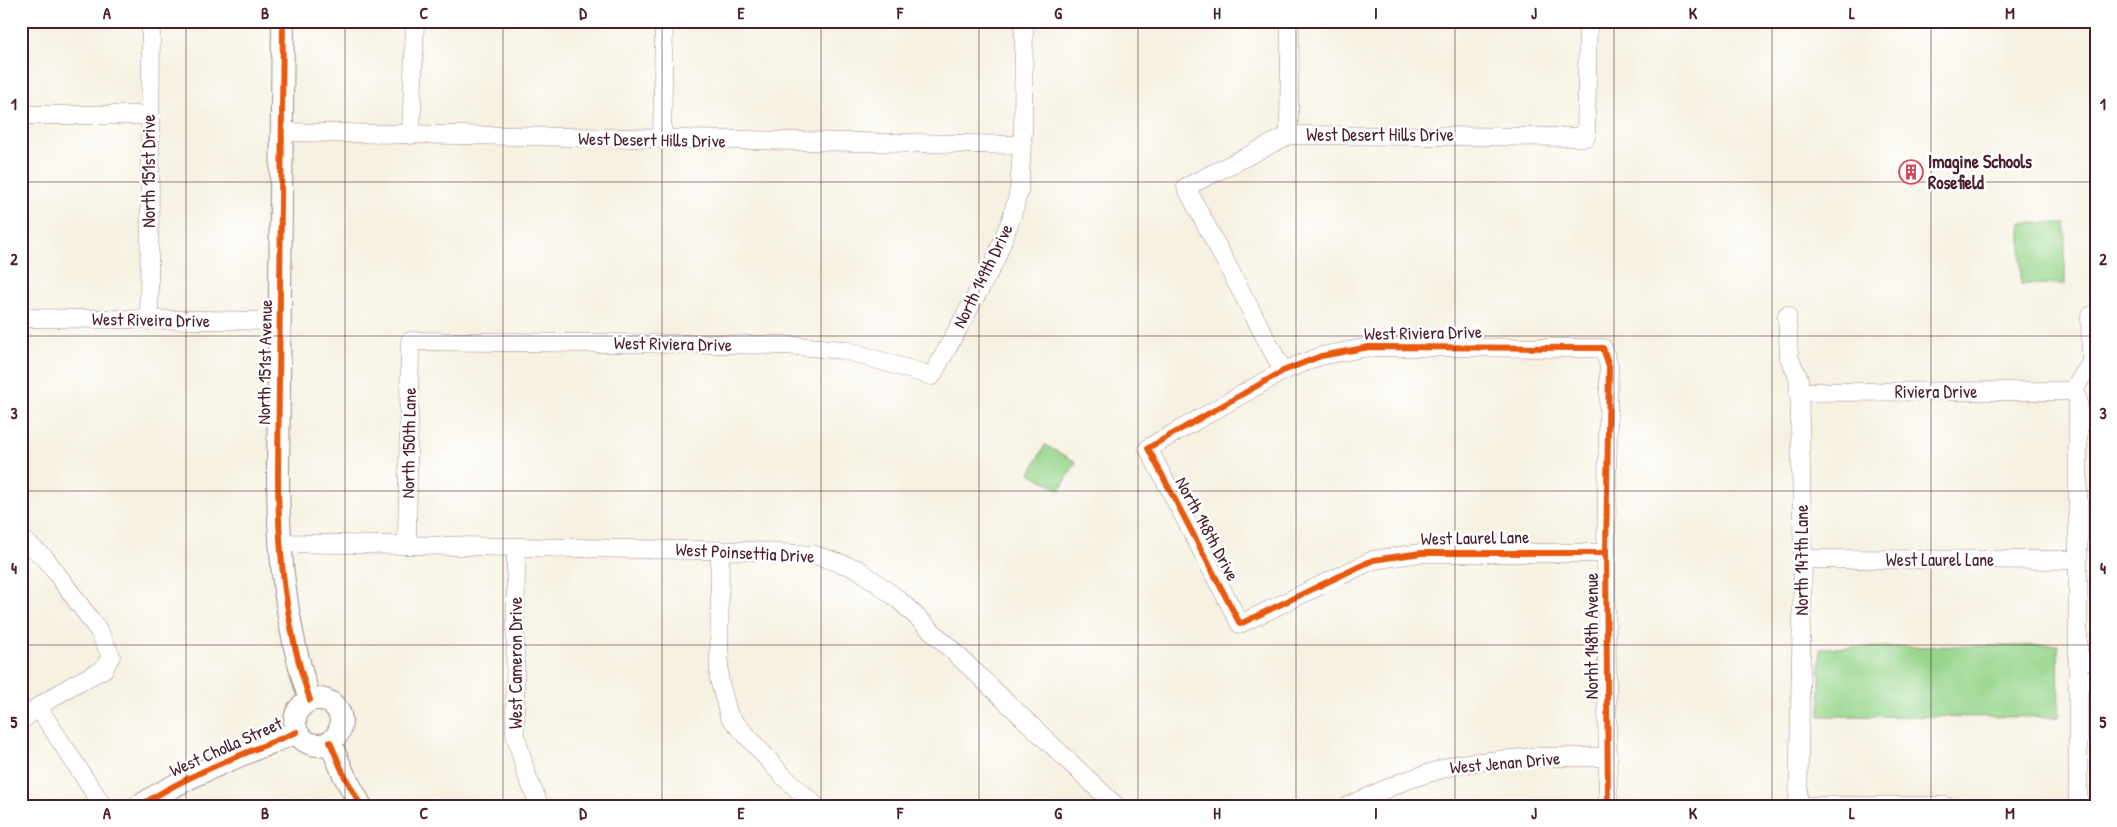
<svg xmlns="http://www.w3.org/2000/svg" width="2117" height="827" viewBox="0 0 2117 827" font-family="'Patrick Hand',sans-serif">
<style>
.green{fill:#97d58b;stroke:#707a5b}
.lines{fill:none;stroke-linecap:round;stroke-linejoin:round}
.minor-casing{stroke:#a08886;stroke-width:19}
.tertiary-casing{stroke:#a08886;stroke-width:24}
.minor{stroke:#fff;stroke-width:18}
.tertiary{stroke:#fff;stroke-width:22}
.cycleway-casing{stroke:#fff;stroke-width:9}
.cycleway{stroke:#e8590c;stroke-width:6}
.grid{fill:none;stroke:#4a1f2b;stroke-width:1;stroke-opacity:0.55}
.labels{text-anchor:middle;stroke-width:5;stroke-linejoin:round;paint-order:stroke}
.street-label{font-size:18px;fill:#4a1f2b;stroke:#fff}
.poi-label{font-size:18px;font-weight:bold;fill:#4a1f2b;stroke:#fff;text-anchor:start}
.neatline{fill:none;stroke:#4a1f2b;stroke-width:2}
.grid-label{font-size:16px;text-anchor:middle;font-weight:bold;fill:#4a1f2b}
</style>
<rect width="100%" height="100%" fill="#fff"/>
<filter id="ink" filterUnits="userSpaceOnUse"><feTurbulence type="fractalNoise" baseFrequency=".02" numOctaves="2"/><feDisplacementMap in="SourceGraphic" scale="10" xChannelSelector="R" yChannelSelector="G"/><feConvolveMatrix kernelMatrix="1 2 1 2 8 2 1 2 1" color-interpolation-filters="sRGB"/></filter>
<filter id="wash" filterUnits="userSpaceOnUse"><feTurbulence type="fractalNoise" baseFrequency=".0096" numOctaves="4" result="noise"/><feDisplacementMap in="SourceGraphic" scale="20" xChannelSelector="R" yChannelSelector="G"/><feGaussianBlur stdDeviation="1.12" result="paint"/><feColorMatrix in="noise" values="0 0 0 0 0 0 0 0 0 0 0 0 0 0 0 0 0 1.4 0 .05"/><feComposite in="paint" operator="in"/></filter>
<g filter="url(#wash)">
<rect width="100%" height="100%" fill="#f6f1e1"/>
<!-- green -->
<g class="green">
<rect x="2021" y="223" width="44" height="61"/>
<polygon points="1045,445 1076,462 1060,490 1030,473"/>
<polygon points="2058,645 2059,717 1820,716 1820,648"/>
</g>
</g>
<g filter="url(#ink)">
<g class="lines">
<!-- minor casing -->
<g class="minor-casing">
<g id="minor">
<polyline points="21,115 150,115"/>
<polyline points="281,132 1023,145"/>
<polyline points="411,135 415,21"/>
<polyline points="1289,135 1290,21"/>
<polyline points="662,140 664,21"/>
<polyline points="1787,315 1789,357 1799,379 1803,559 1798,806"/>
<polyline points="21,318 280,321"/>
<polyline points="149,320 151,21"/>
<polyline points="1283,371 1186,187 1289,135 1586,137 1588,21"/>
<polyline points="2073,391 2078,399 2078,806"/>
<polyline points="2073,391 2091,362 2090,316"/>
<polyline points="1798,392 2073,391"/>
<polyline points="21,538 46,559 99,631 111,656 104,669 71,686 38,707 21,721"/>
<polyline points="279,543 753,551 815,555 858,569 899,600 1116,806"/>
<polyline points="407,545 410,341 784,345 844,350 932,376 994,263 1011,219 1019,191 1023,131 1024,21"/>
<polyline points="516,547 515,733 527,776 540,806"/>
<polyline points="720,550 719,679 729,716 783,776 816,806"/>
<polyline points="1606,553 1421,553 1373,560 1240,624 1148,448 1283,371 1321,356 1369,347 1603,348 1609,366 1606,553 1608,806"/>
<polyline points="1803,559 2077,560"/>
<polyline points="2078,661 2096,661"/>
<polyline points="2077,680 2096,680"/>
<polyline points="38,707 103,806"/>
<polyline points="1348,806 1404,781 1458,764 1532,757 1608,757"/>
<polyline points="1798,806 1946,806"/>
</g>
</g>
<!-- tertiary casing -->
<g class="tertiary-casing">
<g id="tertiary">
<path d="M283,21L278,472C278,550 285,627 310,700"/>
<circle cx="318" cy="722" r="23"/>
<polyline points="330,742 344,775 361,806"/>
<path d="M140,806C188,774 244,754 297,732"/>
</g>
</g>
<!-- minor -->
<use href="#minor" class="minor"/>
<!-- tertiary -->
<use href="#tertiary" class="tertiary"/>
<!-- cycleway casing -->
<g class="cycleway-casing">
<g id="cycleway">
<path d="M283,21L278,472C278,550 285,627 310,700"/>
<polyline points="1606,553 1421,553 1373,560 1240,624 1148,448 1283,371 1321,356 1369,347 1603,348 1609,366 1606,553 1608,806"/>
<polyline points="330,742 344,775 361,806"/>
<path d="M140,806C188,774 244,754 297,732"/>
</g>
</g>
<!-- cycleway -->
<use href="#cycleway" class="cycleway"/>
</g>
</g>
<!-- grid -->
<path class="grid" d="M186,21V806M345,21V806M503,21V806M662,21V806M821,21V806M979,21V806M1138,21V806M1296,21V806M1455,21V806M1614,21V806M1772,21V806M1931,21V806M21,182H2096M21,336H2096M21,491H2096M21,645H2096"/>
<!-- icons -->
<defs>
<g id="building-ring" transform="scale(1.25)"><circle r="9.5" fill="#fff" stroke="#d1495b" stroke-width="1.5"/><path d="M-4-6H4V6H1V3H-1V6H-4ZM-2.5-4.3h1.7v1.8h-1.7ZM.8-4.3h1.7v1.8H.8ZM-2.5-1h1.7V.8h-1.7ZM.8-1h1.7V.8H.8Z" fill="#d1495b"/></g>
</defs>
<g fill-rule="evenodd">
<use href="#building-ring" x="1911" y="172"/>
</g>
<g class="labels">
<!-- street labels -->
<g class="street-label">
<text x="1380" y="141">West Desert Hills Drive</text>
<text transform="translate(652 140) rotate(1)" y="6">West Desert Hills Drive</text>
<text transform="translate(149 171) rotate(-90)" y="6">North 151st Drive</text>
<text transform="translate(983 276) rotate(-64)" y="6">North 149th Drive</text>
<text transform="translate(151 320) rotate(1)" y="6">West Riveira Drive</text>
<text transform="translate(1423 333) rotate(-1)" y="6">West Riviera Drive</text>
<text transform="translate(673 344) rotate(1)" y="6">West Riviera Drive</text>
<text transform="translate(265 362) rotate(-89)" y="6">North 151st Avenue</text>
<text x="1936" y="398">Riviera Drive</text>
<text transform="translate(409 443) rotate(-89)" y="6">North 150th Lane</text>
<text transform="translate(1207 529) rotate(62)" y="6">North 148th Drive</text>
<text transform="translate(1475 538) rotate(-1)" y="6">West Laurel Lane</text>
<text transform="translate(745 553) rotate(3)" y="6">West Poinsettia Drive</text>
<text transform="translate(1802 560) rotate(-90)" y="6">North 147th Lane</text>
<text x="1940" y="566">West Laurel Lane</text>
<text transform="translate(1592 636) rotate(-90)" y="6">Norht 148th Avenue</text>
<text transform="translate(516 663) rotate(-90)" y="6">West Cameron Drive</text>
<text transform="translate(226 747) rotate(-24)" y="6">West Cholla Street</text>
<text transform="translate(1505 763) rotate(-5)" y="6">West Jenan Drive</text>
</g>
<!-- poi labels -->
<g class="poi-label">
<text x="1928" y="168">Imagine Schools<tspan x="1928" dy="21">Rosefield</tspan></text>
</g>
</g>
<!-- margin -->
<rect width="2117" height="827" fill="none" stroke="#fff" stroke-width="55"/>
<rect x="28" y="28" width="2062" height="772" class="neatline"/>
<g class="grid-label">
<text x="107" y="19">A</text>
<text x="265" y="19">B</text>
<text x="424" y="19">C</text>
<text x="583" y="19">D</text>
<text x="741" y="19">E</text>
<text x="900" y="19">F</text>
<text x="1058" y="19">G</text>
<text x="1217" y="19">H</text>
<text x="1376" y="19">I</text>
<text x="1534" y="19">J</text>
<text x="1693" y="19">K</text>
<text x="1852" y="19">L</text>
<text x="2010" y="19">M</text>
<text x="14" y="110">1</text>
<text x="2103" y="110">1</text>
<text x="14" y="265">2</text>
<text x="2103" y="265">2</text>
<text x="14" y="419">3</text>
<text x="2103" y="419">3</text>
<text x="14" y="574">4</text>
<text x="2103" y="574">4</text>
<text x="14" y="728">5</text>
<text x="2103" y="728">5</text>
<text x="107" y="819">A</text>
<text x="265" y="819">B</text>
<text x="424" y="819">C</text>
<text x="583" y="819">D</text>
<text x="741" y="819">E</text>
<text x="900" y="819">F</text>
<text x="1058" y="819">G</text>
<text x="1217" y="819">H</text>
<text x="1376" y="819">I</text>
<text x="1534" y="819">J</text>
<text x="1693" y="819">K</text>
<text x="1852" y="819">L</text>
<text x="2010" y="819">M</text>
</g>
</svg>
